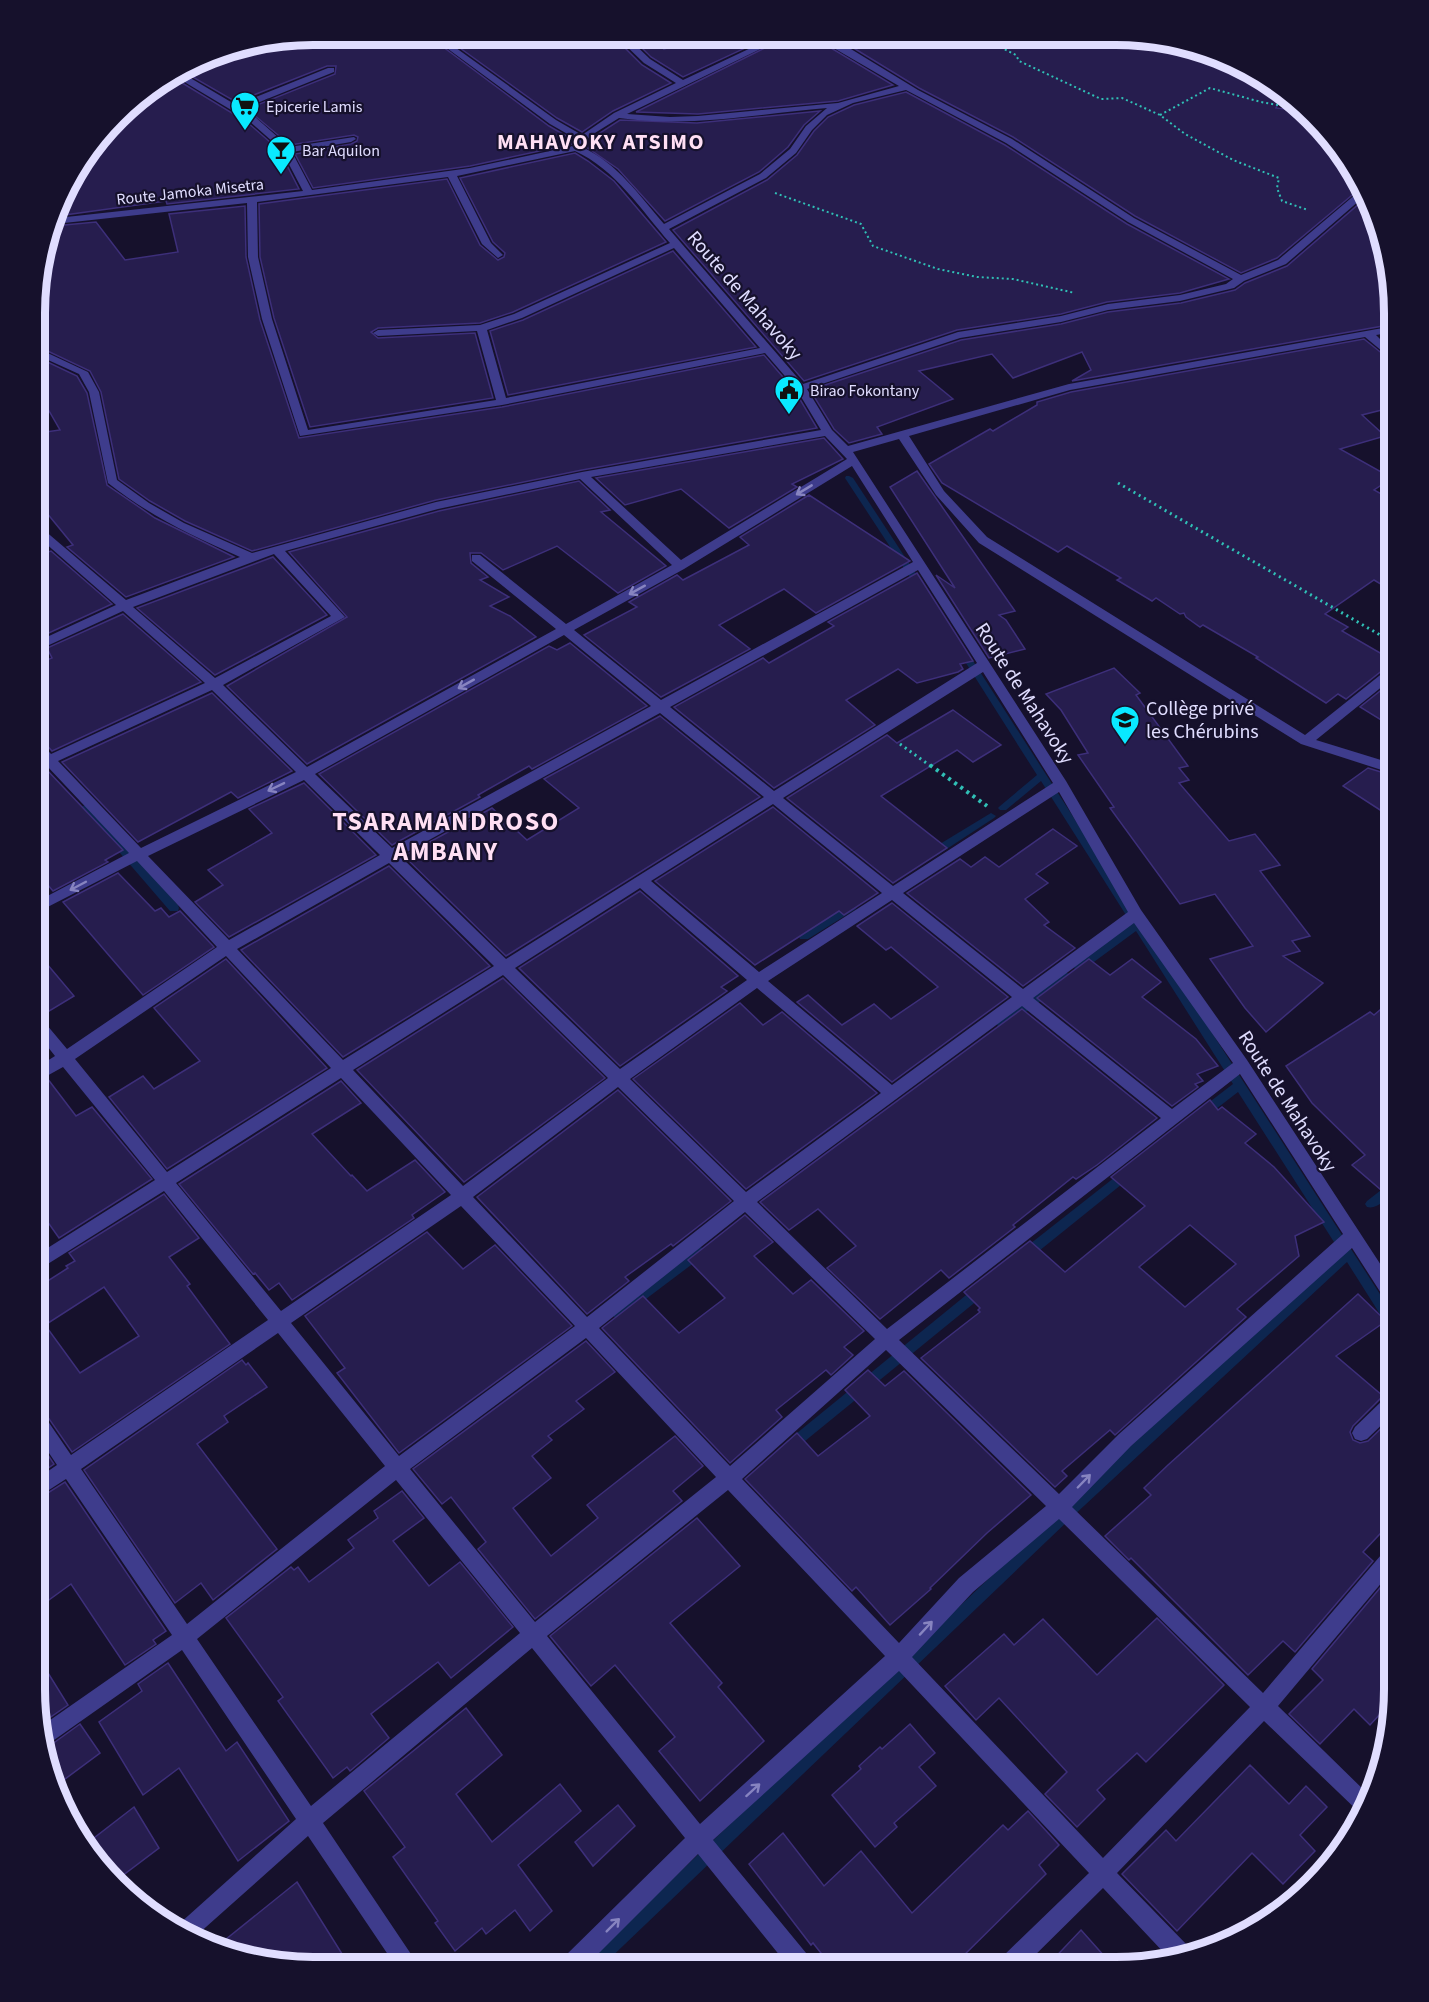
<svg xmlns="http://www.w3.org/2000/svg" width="1429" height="2002" viewBox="0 0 1429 2002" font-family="'Source Sans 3',sans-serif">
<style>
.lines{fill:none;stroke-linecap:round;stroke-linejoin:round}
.stream{fill:#0d2650;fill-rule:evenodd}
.building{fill:#261d4e;stroke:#3d2f7a;stroke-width:1.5;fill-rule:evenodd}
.path-far2{stroke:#30c0b6;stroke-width:2;stroke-dasharray:2 3;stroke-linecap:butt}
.path-far1{stroke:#30c0b6;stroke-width:3;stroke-dasharray:2 4;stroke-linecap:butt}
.path{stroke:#30c0b6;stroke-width:4;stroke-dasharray:3 4.5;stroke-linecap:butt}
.minor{fill:#3e3c8c;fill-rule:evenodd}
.oneway{stroke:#8784c0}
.labels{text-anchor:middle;stroke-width:4.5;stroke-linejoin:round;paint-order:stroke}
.far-poi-label{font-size:16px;fill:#e0ddff;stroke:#16112c;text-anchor:start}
.far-street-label{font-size:16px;fill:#e0ddff;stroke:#16112c}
.street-label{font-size:20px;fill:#e0ddff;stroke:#16112c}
.poi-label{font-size:20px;fill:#e0ddff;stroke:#16112c;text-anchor:start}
.far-district-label{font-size:22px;font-weight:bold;letter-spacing:1.5px;fill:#ffdff4;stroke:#16112c}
.district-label{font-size:26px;font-weight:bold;letter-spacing:1.5px;fill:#ffdff4;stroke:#16112c}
.rim{fill:none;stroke:#e0ddff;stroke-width:8}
</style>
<rect width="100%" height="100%" fill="#16112c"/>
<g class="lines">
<!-- stream -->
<g class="stream">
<polygon points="846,476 849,476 853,478 924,586 923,588 917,588 845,478"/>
<polygon points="963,649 966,650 1394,1316 1394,1331 1390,1330 1347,1262 1071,1518 602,1966 584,1966 586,1961 1061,1510 1341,1253 1238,1092 1207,1116 1203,1117 1199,1116 1197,1113 1199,1110 1233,1084 1136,931 1083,970 1075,970 1074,967 1075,964 1131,923 1041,781 1006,810 1000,810 998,808 1000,806 1037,775 959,652"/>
<polygon points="86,805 89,806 178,905 179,908 178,911 170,911 83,810 81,808 83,806"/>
<polygon points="991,813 996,816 994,818 936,856 930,856 928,853 930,850"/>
<polygon points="852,902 856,903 857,906 856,909 808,939 800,939 799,936 800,933"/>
<polygon points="1066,972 1071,976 1070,979 1006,1027 998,1027 997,1024 998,1021"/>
<polygon points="1128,1168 1132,1170 1134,1173 1132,1176 1029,1259 1025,1260 1021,1259 1019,1255 1021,1251 1124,1170"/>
<path d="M1394,1180V1192C1387,1198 1377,1210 1367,1207L1365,1204L1367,1201Z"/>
<polygon points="699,1247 703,1248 705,1252 703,1256 622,1317 618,1318 614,1317 612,1313 614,1309"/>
<polygon points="980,1286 984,1287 986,1291 984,1295 794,1450 790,1452 786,1450 784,1446 786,1442 976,1287"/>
</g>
</g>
<!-- building -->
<g class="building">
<polygon points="313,34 427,35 549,126 575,141 572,144 470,166 313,188 295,154 351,144 357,141 358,137 354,135 290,145 247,109 335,74 336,66 327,66 236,102 184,72 223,49"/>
<polygon points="442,35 582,35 590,43 618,41 642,65 671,83 613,111 582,132 557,118"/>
<polygon points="629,35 664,36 664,49 704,38 710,42 733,36 771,36 683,77 651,57"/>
<polygon points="789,36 811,36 893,85 838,101 698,114 636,112"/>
<polygon points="829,36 1153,37 1180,44 1174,50 1230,60 1285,92 1276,108 1301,111 1363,186 1277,258 1241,273 1135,216 1013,137 919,88 847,44"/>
<polygon points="174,78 247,122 279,150 299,189 167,204 166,201 57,216 72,174 89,153 95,152 95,146 127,106"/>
<polygon points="906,92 1005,145 1127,224 1229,279 1180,293 1107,302 1061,314 957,330 804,381 673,230 767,180 797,155 814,131 828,117 854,105"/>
<polygon points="820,111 804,125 788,147 759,172 665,221 618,169 585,146 592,138 620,120 697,123"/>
<polygon points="575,153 588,161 614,181 666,242 513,312 480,323 378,328 371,332 378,338 475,333 493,398 310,427 274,318 260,257 259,204 447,179 480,245 498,260 504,257 505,253 493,242 460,178"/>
<polygon points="1367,197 1394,312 1394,324 1072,381 1091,370 1082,352 1013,378 992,354 919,371 953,399 877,427 882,434 849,443 834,429 810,390 961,340 1061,324 1108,312 1181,303 1235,290 1245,283 1287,266"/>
<polygon points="245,206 246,257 260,320 299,438 502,407 764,355 795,391 817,428 582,470 436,500 252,551 185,521 150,501 119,479 101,392 90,371 37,346 37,276 54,226 96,222 125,260 178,252 169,214"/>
<polygon points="673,251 756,347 508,395 490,331 523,320"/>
<polygon points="1364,339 1394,363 1394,407 1362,415 1385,436 1340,449 1392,478 1374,490 1394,501 1394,592 1374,580 1325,614 1348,627 1342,631 1394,661 1394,665 1388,666 1346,699 1338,694 1326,703 1256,658 1258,657 1203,625 1200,627 1186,617 1184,613 1180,614 1156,598 1152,601 1117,580 1121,578 1067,546 1058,552 942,483 929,464 990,429 993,431 1037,405 1037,402 1071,392"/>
<polygon points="37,357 77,376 87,393 107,485 155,518 234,557 126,597 67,547 73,545 37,501 37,455 40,454 39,433 60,430 37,390"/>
<polygon points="824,438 843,459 792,484 797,487 729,528 681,489 625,505 596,478"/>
<polygon points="917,471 1015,611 999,615 1006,620 1025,649 989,658 936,575 955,588 890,487"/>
<polygon points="579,481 610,510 601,512 666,566 618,593 557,546 503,570 481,553 470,553 471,563 488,577 480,580 509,597 490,606 510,616 536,637 307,764 227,686 347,617 289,552 439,511"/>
<polygon points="809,495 910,561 816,613 784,589 719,625 750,649 661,697 584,635 637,607 629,602 677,575 683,580 749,545 740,537"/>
<polygon points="51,551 112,604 40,637 36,630 36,556"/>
<polygon points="273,557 327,615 215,675 137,608"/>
<polygon points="917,573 973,661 960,664 963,669 958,672 917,683 898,669 846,700 875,725 774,788 674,707 763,658 769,663 834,626 828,622"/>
<polygon points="123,614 201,682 52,751 43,741 36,739 36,665 52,658 47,648"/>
<polygon points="570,643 647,706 532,769 529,766 478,795 480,797 392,845 319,774 549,646 557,650"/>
<polygon points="1114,668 1140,693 1136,695 1188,766 1179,768 1189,780 1179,783 1229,841 1255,834 1280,865 1260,871 1310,936 1292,941 1300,951 1283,956 1323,983 1266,1032 1245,1008 1210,959 1253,946 1215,894 1180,904 1110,808 1114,807 1078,755 1088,753 1061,710 1046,694"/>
<polygon points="1394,680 1394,728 1360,707"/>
<polygon points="212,693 292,771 238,798 231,792 138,842 62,762"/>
<polygon points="953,710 1001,745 973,762 957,750 881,796 947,848 893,883 787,798 887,735 897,743"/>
<polygon points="660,716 760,797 506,956 404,856 492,808 527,840 579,808 544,779"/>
<polygon points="1368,768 1394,776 1394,819 1343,786"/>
<polygon points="46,769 123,850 105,860 108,862 53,891 36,871 36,773"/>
<polygon points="304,783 376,855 229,937 195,902 223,885 208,870 272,833 249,809"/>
<polygon points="773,807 878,893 844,915 839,911 755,965 655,881"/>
<polygon points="1053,829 1077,846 1036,874 1048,883 1025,899 1049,922 1044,925 1075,948 1023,986 907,893 960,859 971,867 985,857 999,867"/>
<polygon points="389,866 490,966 343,1057 241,950"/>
<polygon points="118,873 155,911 161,908 169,917 180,911 214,947 143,995 63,902"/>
<polygon points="640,891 738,976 721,987 727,991 620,1066 519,968"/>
<polygon points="892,903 1008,997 892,1082 797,1002 808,995 842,1025 874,1004 891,1019 938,987 891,947 886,950 857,926"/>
<polygon points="36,951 74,996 41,1016 36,1014"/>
<polygon points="226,959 327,1068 167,1169 109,1097 143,1076 154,1089 200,1061 154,1008"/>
<polygon points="1089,959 1110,975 1132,959 1161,982 1142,997 1196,1039 1218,1066 1197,1074 1203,1081 1195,1084 1198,1087 1172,1106 1037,998"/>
<polygon points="503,978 605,1078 464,1182 357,1070"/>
<polygon points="1394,998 1394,1201 1352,1165 1365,1155 1312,1103 1286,1066 1370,1012 1374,1015"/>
<polygon points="740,1003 763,1025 782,1012 877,1093 746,1189 633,1079"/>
<polygon points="1022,1009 1157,1118 1097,1165 1076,1179 1073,1177 1013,1225 1015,1227 949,1278 941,1270 880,1319 827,1268 856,1246 818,1209 789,1230 760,1202"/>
<polygon points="47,1078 76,1116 92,1107 152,1179 59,1238 35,1204 36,1084"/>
<polygon points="341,1081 361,1103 312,1134 351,1176 352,1175 367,1191 415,1160 445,1192 412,1215 414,1218 292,1300 279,1283 269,1290 255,1273 253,1274 179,1184"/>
<polygon points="618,1090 731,1201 673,1246 671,1244 625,1277 629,1281 587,1314 477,1197"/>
<path d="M1210,1100L1218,1110L1222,1107L1256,1134L1245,1143L1274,1167L1324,1222L1295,1236L1299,1256L1237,1309L1246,1317L1115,1435L1110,1430L1062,1471L1067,1476L1055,1487L921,1358L980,1312L978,1310L980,1308L964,1292L1030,1241L1065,1272L1145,1206L1111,1177ZM1190,1225L1236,1264L1185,1307L1139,1267Z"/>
<path d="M164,1194L199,1238L169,1257L190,1284L187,1286L230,1344L72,1452L43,1410L35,1407V1289L68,1268L66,1266L75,1261L69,1253ZM104,1287L139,1336L80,1373L45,1325Z"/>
<polygon points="745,1215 773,1242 754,1256 793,1294 811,1280 864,1331 844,1347 853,1355 831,1375 826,1370 776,1410 782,1417 730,1463 602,1328 643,1296 679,1333 725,1298 688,1260"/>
<polygon points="427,1232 463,1269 495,1245 572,1326 399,1453 337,1373 345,1368 305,1316"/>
<polygon points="1358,1294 1386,1321 1336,1356 1383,1396 1353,1426 1350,1432 1353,1440 1360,1443 1368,1441 1394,1416 1394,1519 1363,1552 1373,1561 1295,1652 1283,1641 1248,1675 1131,1558 1129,1560 1105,1536 1151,1495 1144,1488 1168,1465"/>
<polygon points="586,1341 615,1372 576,1401 584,1409 548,1436 552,1440 532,1456 551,1478 513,1508 551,1556 598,1518 587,1505 675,1436 703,1466 673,1491 682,1501 535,1619 478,1549 486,1542 451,1497 442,1504 413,1469"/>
<polygon points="242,1360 246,1365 248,1363 267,1387 224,1416 228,1422 197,1444 277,1549 213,1600 201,1583 175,1603 84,1470"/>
<polygon points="868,1370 885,1386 904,1371 1031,1495 987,1533 930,1588 931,1589 890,1625 856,1587 852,1591 745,1479 797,1433 818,1456 870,1416 845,1390"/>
<polygon points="35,1436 54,1464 35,1477"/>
<polygon points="65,1482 166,1631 153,1640 156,1644 125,1665 71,1584 35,1610 35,1501"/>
<polygon points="402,1491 424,1518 393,1541 429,1586 460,1562 513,1627 451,1678 438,1662 371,1714 389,1738 350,1771 347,1767 333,1778 278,1701 283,1697 226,1618 291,1567 294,1570 298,1567 309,1582 354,1548 348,1540 378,1518 374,1511"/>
<polygon points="697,1518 740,1566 670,1623 722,1683 718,1687 764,1741 700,1801 659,1751 675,1737 615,1665 591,1686 550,1636"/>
<polygon points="1390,1576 1394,1579 1394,1699 1370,1725 1354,1709 1320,1744 1289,1714 1323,1680 1312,1669"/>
<polygon points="1157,1618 1224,1685 1146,1762 1137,1753 1097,1790 1105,1799 1077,1827 1045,1794 1067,1772 999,1698 976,1720 945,1686 1004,1634 1014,1645 1043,1619 1097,1675"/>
<polygon points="35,1652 68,1705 42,1723 34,1690"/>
<polygon points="168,1663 226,1751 237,1742 289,1821 238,1861 179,1768 143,1795 99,1722 142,1691 138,1684"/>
<polygon points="466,1708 502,1755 456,1794 492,1842 560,1784 581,1811 518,1865 552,1911 530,1931 515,1910 486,1934 482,1928 455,1951 435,1923 438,1921 393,1857 405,1847 364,1791"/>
<polygon points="80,1724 100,1753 57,1785 48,1747"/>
<polygon points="910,1724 935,1753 919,1767 936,1786 894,1823 897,1827 875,1847 832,1795 861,1769 859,1766 880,1747 882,1749"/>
<polygon points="1250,1765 1289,1804 1306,1786 1327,1807 1300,1835 1315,1851 1283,1884 1252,1853 1177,1931 1122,1874 1166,1830 1176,1841"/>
<polygon points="618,1805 635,1826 593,1866 575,1842"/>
<polygon points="134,1807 159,1848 114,1882 103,1872 85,1845"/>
<polygon points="1028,1811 1059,1845 1039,1865 1046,1874 952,1967 832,1967 813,1943 811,1945 749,1864 783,1833 824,1886 861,1851 912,1913 1003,1825 1008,1830"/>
<polygon points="297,1882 349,1965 277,1965 220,1944"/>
<polygon points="1081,1930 1114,1967 1046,1967"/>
</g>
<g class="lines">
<!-- path-far2 -->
<g class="path-far2">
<polyline points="978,36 1016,55 1019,61 1101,99 1122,98 1160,115 1185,134 1233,160 1279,178 1277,188 1282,201 1308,210"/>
<polyline points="1160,115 1210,88 1261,102 1300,109"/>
<polyline points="775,193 861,224 873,246 938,269 977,277 1013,279 1075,293"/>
</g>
<!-- path-far1 -->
<g class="path-far1">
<polyline points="1118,483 1394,643"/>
<polyline points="900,744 932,767"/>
</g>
<!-- path -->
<polyline class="path" points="930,765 987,806"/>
<!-- minor -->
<g class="minor">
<path d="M429,35H438L556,120L582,135L614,113L676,83L644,63L619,39L590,41L584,35H625L650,59L683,80L776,36H787L627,114L670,117L698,116L838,103L899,86L813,36H824L846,46L918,90L1012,139L1134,218L1241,275L1278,260L1363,188L1366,190L1367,194L1286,264L1244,281L1234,288L1180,301L1108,310L1061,322L960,338L807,389L832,430L848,446L1069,384L1394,326V332L1376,335L1394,353V361L1365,337L1070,390L909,436L944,491L987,537L1305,735L1389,668L1394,667V677L1316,740L1394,764V774L1301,744L979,543L936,495L899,439L853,452L1066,781L1141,910L1247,1060L1394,1285V1306L1388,1304L1352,1248L1131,1446L1072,1507L1263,1693L1387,1548L1394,1545V1568L1278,1706L1371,1797L1362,1815L1264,1721L1117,1873L1187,1945L1189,1951L1167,1956L1103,1888L1023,1967H997L1000,1959L1089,1873L899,1671L713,1840L811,1959L814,1967H789L698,1854L586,1966H560L563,1958L685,1838L532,1648L323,1823L419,1966L395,1965L308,1836L197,1935L177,1928L179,1924L296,1819L182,1650L47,1745L43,1725L172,1635L66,1479L35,1499V1480L57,1465L35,1432V1409L41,1411L71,1455L268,1320L164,1191L35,1272V1256L155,1180L63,1067L36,1082V1068L55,1056L36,1032V1016L41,1018L67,1049L217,947L137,861L36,913V902L129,853L47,766L36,771V760L40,759L36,754V741L41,743L51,754L205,683L123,611L36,651V642L116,605L36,535L37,524L126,600L240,557C190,535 152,517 108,483L89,392L79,374L37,355V348L88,372L99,392L117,480L149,503L184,523L252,553L436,502L582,472L821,430L797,390L765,353L502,405L300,436L262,319L248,257L247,203L55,224L57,218L303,191L281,149L248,120L176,77L182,73L236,105L328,68H334V72L242,109L254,116L289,147L354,137L356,139L351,142L292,152L312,190L470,168L573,146L578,140L550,124ZM906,90L1006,143L1128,222L1233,279L1226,284L1180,295L1108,304L1061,316L958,332L803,384L669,229L766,178L796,153L812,130L827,115L853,103ZM827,108L806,126L790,149L760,174L664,224C639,195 617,163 582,147L590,136L619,118C689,128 757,114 827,108ZM575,151C615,169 642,211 670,243L514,314L480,325L378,330L373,333L378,336L477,331L496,400L308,430L272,319L258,257L257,202L448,177L482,244L498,258L503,255L491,243L457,176ZM674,248L760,348L506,398L487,330L522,318ZM825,436L847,459L681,560L591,477ZM852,466L913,562L661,700L574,630L684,569ZM580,479L672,565L566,624L480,555H472V561L556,629L307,767L223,685L345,617L285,551L438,509ZM274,554L331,616L215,678L133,607ZM918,570L977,663L774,791L670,707ZM564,635L651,706L392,848L315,774ZM983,672L1053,783L893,886L783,798ZM212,690L296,772L141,848L58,761ZM660,713L764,797L506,959L400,856ZM304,780L380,855L229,940L148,856ZM1059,792L1128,912L1023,989L903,893ZM773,804L882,893L759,972L651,881ZM389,863L494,966L343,1060L237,949ZM640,888L747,980L620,1069L515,968ZM892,900L1012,997L892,1085L768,981ZM1134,923L1233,1063L1172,1109L1033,998ZM226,956L331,1068L167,1172L75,1059ZM503,975L608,1078L463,1186L353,1070ZM757,988L881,1093L746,1192L630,1079ZM1022,1006L1161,1118L887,1329L757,1202ZM1240,1074L1343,1234L1119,1434L1059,1494L899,1340ZM341,1078L451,1195L281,1311L176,1183ZM618,1087L734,1201L587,1317L473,1197ZM461,1206L575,1326L399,1456L291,1323ZM745,1212L875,1339L730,1466L599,1328ZM278,1333L385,1466L187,1624L81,1469ZM586,1338L716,1477L535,1622L410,1469ZM886,1350L1046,1506L959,1578L899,1643L742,1479ZM396,1480L520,1633L311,1806L197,1639ZM728,1490L885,1656L700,1824L547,1636ZM1059,1519L1250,1707L1103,1858L912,1657L973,1592Z"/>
<polygon points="1394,1393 1394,1413 1367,1439 1361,1441 1355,1439 1352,1433 1355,1427 1388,1395"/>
</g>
</g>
<!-- one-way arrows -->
<defs><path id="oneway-shaft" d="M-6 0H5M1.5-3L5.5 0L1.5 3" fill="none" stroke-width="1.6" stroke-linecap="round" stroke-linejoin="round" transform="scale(1.5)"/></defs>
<g class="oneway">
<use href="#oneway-shaft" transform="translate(804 490) rotate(149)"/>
<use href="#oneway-shaft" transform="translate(637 590) rotate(151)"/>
<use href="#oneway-shaft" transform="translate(466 684) rotate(151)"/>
<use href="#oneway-shaft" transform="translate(276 787) rotate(154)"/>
<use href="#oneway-shaft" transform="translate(78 886) rotate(152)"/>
<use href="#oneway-shaft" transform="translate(1084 1481) rotate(-46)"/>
<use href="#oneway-shaft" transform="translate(926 1628) rotate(-47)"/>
<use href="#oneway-shaft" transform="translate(753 1790) rotate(-42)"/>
<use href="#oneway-shaft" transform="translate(613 1925) rotate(-45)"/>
</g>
<!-- icons -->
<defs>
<g id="supermarket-pin" transform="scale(1.5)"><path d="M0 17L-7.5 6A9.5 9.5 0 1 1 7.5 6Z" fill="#09e9ff" stroke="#16112c"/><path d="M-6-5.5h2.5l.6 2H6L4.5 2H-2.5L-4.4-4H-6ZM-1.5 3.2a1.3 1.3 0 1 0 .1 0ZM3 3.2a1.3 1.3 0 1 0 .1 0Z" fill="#111"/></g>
<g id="bar-pin" transform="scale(1.5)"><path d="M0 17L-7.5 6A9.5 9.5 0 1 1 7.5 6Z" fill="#09e9ff" stroke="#16112c"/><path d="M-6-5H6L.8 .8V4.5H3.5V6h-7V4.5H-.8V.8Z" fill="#111"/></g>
<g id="civic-pin" transform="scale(1.5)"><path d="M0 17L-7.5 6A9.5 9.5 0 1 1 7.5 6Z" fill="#09e9ff" stroke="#16112c"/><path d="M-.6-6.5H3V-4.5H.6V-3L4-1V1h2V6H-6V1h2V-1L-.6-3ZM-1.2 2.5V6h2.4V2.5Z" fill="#111"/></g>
<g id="school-pin" transform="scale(1.5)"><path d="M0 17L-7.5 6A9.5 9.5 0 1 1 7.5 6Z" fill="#09e9ff" stroke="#16112c"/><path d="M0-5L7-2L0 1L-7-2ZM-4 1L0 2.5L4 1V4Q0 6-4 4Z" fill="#111"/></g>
</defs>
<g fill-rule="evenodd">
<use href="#supermarket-pin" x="245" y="106"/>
<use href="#bar-pin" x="281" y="150"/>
<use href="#civic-pin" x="789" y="390"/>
<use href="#school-pin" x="1125" y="720"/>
</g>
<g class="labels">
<!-- far-poi labels -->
<g class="far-poi-label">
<text x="266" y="112">Epicerie Lamis</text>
<text x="302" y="156">Bar Aquilon</text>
<text x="810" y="396">Birao Fokontany</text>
</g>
<!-- far-street labels -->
<g class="far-street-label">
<text transform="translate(190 191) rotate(-6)" y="6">Route Jamoka Misetra</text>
</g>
<!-- street labels -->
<g class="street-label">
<text transform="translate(745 295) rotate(49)" y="7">Route de Mahavoky</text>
<text transform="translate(1025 693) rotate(57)" y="7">Route de Mahavoky</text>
<text transform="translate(1288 1101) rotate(57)" y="7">Route de Mahavoky</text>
</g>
<!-- poi labels -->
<g class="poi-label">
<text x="1146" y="715">Collège privé<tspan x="1146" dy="23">les Chérubins</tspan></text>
</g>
<!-- far-district labels -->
<g class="far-district-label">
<text x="601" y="149">MAHAVOKY ATSIMO</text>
</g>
<!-- district labels -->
<g class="district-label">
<text x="446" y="830">TSARAMANDROSO<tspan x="446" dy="30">AMBANY</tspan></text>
</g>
</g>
<!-- crop -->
<path d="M0 0H1429V2002H0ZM313 45H1116A268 268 0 0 1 1384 313V1689A268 268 0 0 1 1116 1957H313A268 268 0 0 1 45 1689V313A268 268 0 0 1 313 45Z" fill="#16112c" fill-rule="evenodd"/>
<path class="rim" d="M313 45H1116A268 268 0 0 1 1384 313V1689A268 268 0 0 1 1116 1957H313A268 268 0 0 1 45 1689V313A268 268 0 0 1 313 45Z"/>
</svg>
